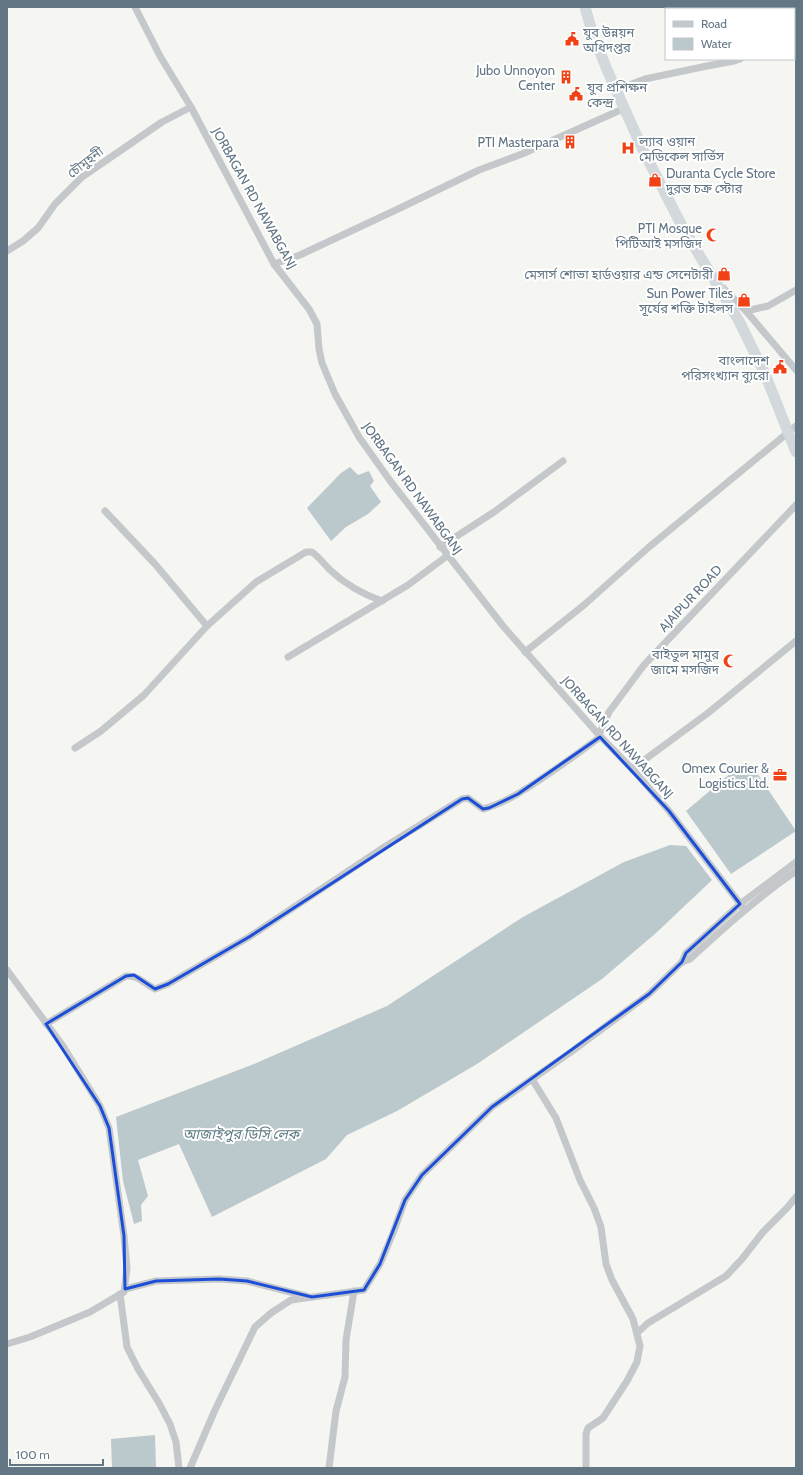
<svg xmlns="http://www.w3.org/2000/svg" width="803" height="1475" viewBox="0 0 803 1475" font-family="Cabin,'Noto Sans Bengali',sans-serif">
<style>
.water{fill:#bbc8cc}
.lines{fill:none;stroke-linecap:round;stroke-linejoin:round}
.minor{stroke:#c4c8cb;stroke-width:7}
.highway{stroke:#d2d8dc;stroke-width:11}
.marked{fill:none;stroke:#1d4ed8;stroke-width:3;stroke-linejoin:round}
.labels{text-anchor:middle;stroke-width:4;stroke-linejoin:round;paint-order:stroke}
.poi-label{font-size:13px;fill:#627684;stroke:#fff;text-anchor:end}
.street-label{font-size:13px;fill:#627684;stroke:#fff}
.water-label{font-size:14px;font-style:italic;fill:#5d7982;stroke:#fff}
</style>
<rect width="100%" height="100%" fill="#f5f5f1"/>
<!-- water -->
<g class="water">
<polygon points="350,467 358,475 369,471 374,481 370,486 381,502 368,514 346,527 331,541 307,508 341,473"/>
<polygon points="755,770 796,831 731,874 686,811 732,772"/>
<polygon points="670,845 686,846 712,880 656,933 602,979 477,1064 397,1111 347,1135 326,1159 212,1217 179,1144 138,1160 148,1196 141,1205 142,1221 134,1224 123,1181 116,1117 254,1064 387,1006 523,917 624,862"/>
<polygon points="155,1435 156,1468 112,1468 111,1439"/>
</g>
<g class="lines">
<!-- minor -->
<g class="minor">
<polyline points="135,7 160,56 191,107 274,264 309,309 317,324 319,349 322,363 335,394 359,437 391,482 503,626 599,735 636,773 669,811 744,909"/>
<polyline points="794,47 796,47"/>
<polyline points="616,90 645,79 707,66 734,61 740,59"/>
<polyline points="7,251 23,241 38,228 55,204 82,177 162,122 191,107"/>
<polyline points="274,264 300,255 398,209 479,170 522,154 625,108"/>
<polyline points="723,288 746,311 796,370"/>
<polyline points="746,311 768,306 796,290"/>
<polyline points="105,511 155,564 207,626"/>
<polyline points="440,547 494,512 563,461"/>
<polyline points="525,652 584,605 649,547 796,426"/>
<polyline points="288,657 408,585 447,556"/>
<polyline points="599,735 609,712 644,665 796,505"/>
<path d="M75,748L101,731L144,695L207,626L256,582L306,552H312C319,557 324,564 330,570C346,585 362,594 382,601"/>
<polyline points="632,769 708,713 796,641"/>
<path d="M682,962L690,959C724,928 758,897 796,871"/>
<polyline points="7,970 63,1046 100,1106 109,1128 124,1236 127,1268 124,1292 90,1312 30,1337 7,1344"/>
<path d="M46,1024L126,976C139,975 144,984 155,989L168,984L249,937L386,846L462,799L468,798L483,809C503,804 521,792 538,781C559,767 580,752 600,737"/>
<polyline points="532,1079 556,1118 580,1180 594,1208 601,1227 606,1264 612,1280 633,1319 640,1346 637,1362 627,1381 603,1418 588,1428 586,1434 586,1468"/>
<polyline points="125,1289 156,1281 219,1279 247,1281 306,1296"/>
<polyline points="120,1294 127,1347 138,1369 159,1403 170,1424 176,1442 179,1468"/>
<polyline points="637,1333 648,1323 726,1276 742,1259 763,1232 787,1208 796,1197"/>
<polyline points="190,1468 215,1410 255,1327 271,1313 291,1300 364,1290 380,1264 393,1233 405,1200 422,1175 492,1107 571,1052 649,994 682,962 686,953 740,904 796,862"/>
<polyline points="329,1468 336,1411 345,1377 346,1340 354,1291"/>
</g>
<!-- highway -->
<polyline class="highway" points="585,7 593,35 608,72 643,150 683,228 739,321 765,374 796,452"/>
</g>
<!-- marked area -->
<path class="marked" d="M600,737L669,811L740,904L686,953L682,962L649,994L492,1107L422,1175L405,1200L380,1264L364,1290L312,1297L247,1281L219,1279L156,1281L125,1289L124,1236L109,1128L100,1106L46,1024L126,976L134,975L155,989L168,984L249,937L462,799L468,798L483,809L489,808L518,794Z"/>
<!-- icons -->
<defs>
<g id="civic-bare" transform="scale(1.08)"><path d="M-.6-6.5H3V-4.5H.6V-3L4-1V1h2V6H-6V1h2V-1L-.6-3ZM-1.2 2.5V6h2.4V2.5Z" fill="#f04216" stroke="#fff" stroke-width="2.5" paint-order="stroke"/></g>
<g id="building-bare" transform="scale(1.08)"><path d="M-4-6H4V6H1V3H-1V6H-4ZM-2.5-4.3h1.7v1.8h-1.7ZM.8-4.3h1.7v1.8H.8ZM-2.5-1h1.7V.8h-1.7ZM.8-1h1.7V.8H.8Z" fill="#f04216" stroke="#fff" stroke-width="2.5" paint-order="stroke"/></g>
<g id="hospital-bare" transform="scale(1.08)"><path d="M-5-5h3v3.5h4V-5h3V5h-3V1.5h-4V5h-3Z" fill="#f04216" stroke="#fff" stroke-width="2.5" paint-order="stroke"/></g>
<g id="shop-bare" transform="scale(1.08)"><path d="M-5-2.5h2.3a2.7 3.5 0 0 1 5.4 0H5L5.5 6h-11ZM-1.5-2.5h3a1.5 2.3 0 0 0-3 0Z" fill="#f04216" stroke="#fff" stroke-width="2.5" paint-order="stroke"/></g>
<g id="mosque-bare" transform="scale(1.08)"><path d="M3.5-4.9A6 6 0 1 0 3.5 4.9A5 5 0 1 1 3.5-4.9Z" fill="#f04216" stroke="#fff" stroke-width="2.5" paint-order="stroke"/></g>
<g id="office-bare" transform="scale(1.08)"><path d="M-6-3h4V-5.5h4V-3h4V5H-6ZM-1-4.5V-3h2v-1.5ZM-6 0V1H6V0Z" fill="#f04216" stroke="#fff" stroke-width="2.5" paint-order="stroke"/></g>
</defs>
<g fill-rule="evenodd">
<use href="#civic-bare" x="572" y="39"/>
<use href="#building-bare" x="566" y="77"/>
<use href="#civic-bare" x="576" y="94"/>
<use href="#building-bare" x="570" y="142"/>
<use href="#hospital-bare" x="628" y="148"/>
<use href="#shop-bare" x="655" y="180"/>
<use href="#mosque-bare" x="713" y="235"/>
<use href="#shop-bare" x="724" y="274"/>
<use href="#shop-bare" x="744" y="300"/>
<use href="#civic-bare" x="780" y="367"/>
<use href="#mosque-bare" x="730" y="661"/>
<use href="#office-bare" x="780" y="775"/>
</g>
<g class="labels">
<!-- poi labels -->
<g class="poi-label">
<text x="583" y="37" text-anchor="start">যুব উন্নয়ন<tspan x="583" dy="15">অধিদপ্তর</tspan></text>
<text x="555" y="75">Jubo Unnoyon<tspan x="555" dy="15">Center</tspan></text>
<text x="587" y="92" text-anchor="start">যুব প্রশিক্ষন<tspan x="587" dy="15">কেন্দ্র</tspan></text>
<text x="639" y="146" text-anchor="start">ল্যাব ওয়ান<tspan x="639" dy="15">মেডিকেল সার্ভিস</tspan></text>
<text x="559" y="147">PTI Masterpara</text>
<text x="666" y="178" text-anchor="start">Duranta Cycle Store<tspan x="666" dy="15">দুরন্ত চক্র স্টোর</tspan></text>
<text x="702" y="233">PTI Mosque<tspan x="702" dy="15">পিটিআই মসজিদ</tspan></text>
<text x="713" y="279">মেসার্স শোভা হার্ডওয়ার এন্ড সেনেটারী</text>
<text x="733" y="298">Sun Power Tiles<tspan x="733" dy="15">সূর্যের শক্তি টাইলস</tspan></text>
<text x="769" y="365">বাংলাদেশ<tspan x="769" dy="15">পরিসংখ্যান ব্যুরো</tspan></text>
<text x="719" y="659">বাইতুল মামুর<tspan x="719" dy="15">জামে মসজিদ</tspan></text>
<text x="769" y="773">Omex Courier &amp;<tspan x="769" dy="15">Logistics Ltd.</tspan></text>
</g>
<!-- street labels -->
<g class="street-label">
<text transform="translate(85 162) rotate(-38)" y="5">চৌমুহনী</text>
<text transform="translate(255 198) rotate(61)" y="5">JORBAGAN RD NAWABGANJ</text>
<text transform="translate(413 488) rotate(54)" y="5">JORBAGAN RD NAWABGANJ</text>
<text transform="translate(690 598) rotate(-47)" y="5">AJAIPUR ROAD</text>
<text transform="translate(618 737) rotate(48)" y="5">JORBAGAN RD NAWABGANJ</text>
</g>
<!-- water labels -->
<g class="water-label">
<text x="241" y="1139">আজাইপুর ডিসি লেক</text>
</g>
</g>
<!-- border -->
<rect width="803" height="1475" fill="none" stroke="#627684" stroke-width="16"/>
<!-- legend -->
<rect x="665" y="8" width="130" height="52" fill="#ffffff" stroke="#c0c8ce"/>
<rect x="673" y="21" width="20" height="6" fill="#c4c8cb" stroke="#c0c8ce"/>
<text x="701" y="28" font-size="12" fill="#627684">Road</text>
<rect x="673" y="38" width="20" height="12" fill="#bbc8cc" stroke="#c0c8ce"/>
<text x="701" y="48" font-size="12" fill="#627684">Water</text>
<!-- scale -->
<path d="M10 1459v6h93v-6" fill="none" stroke="#627684" stroke-width="2"/>
<text x="16" y="1459" font-size="12" fill="#627684" stroke="#ffffff" stroke-width="3" paint-order="stroke">100 m</text>
</svg>
